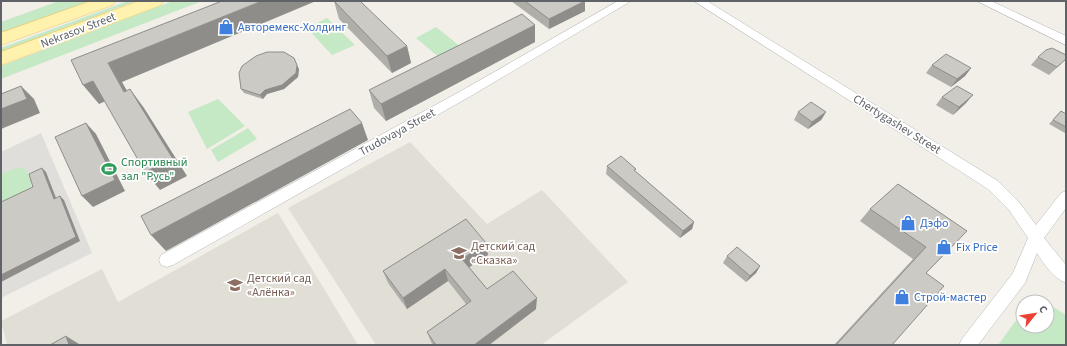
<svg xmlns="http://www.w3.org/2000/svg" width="1067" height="346" viewBox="0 0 1067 346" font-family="'Source Sans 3',sans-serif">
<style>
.industrial{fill:#e0deda}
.education{fill:#e1ded6}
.green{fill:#c5e8c5}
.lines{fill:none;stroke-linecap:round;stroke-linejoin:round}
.minor-casing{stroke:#b5b8bc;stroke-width:1}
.primary-casing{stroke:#f2c960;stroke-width:1}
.minor{fill:#fff;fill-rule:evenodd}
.primary{fill:#fff2af;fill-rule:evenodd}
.wall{fill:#afaea9}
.shaded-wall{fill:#8f8d8a}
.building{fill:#cccac5;stroke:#8f8d8a}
.labels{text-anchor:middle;stroke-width:3.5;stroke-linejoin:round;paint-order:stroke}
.shop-label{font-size:12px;fill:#366cbe;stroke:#fff;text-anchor:start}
.street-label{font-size:12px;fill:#5f6368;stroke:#fff}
.leisure-label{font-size:12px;fill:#27864d;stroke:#fff;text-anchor:start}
.education-label{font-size:12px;fill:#785e54;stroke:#fff;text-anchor:start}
</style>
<rect width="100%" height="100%" fill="#f1efe8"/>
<!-- industrial -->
<polygon class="industrial" points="41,133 92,253 1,298 1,152"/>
<!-- education -->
<g class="education">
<polygon points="410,142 487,224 542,190 628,282 541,345 376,345 288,208"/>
<polygon points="278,213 358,345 7,345 1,321 102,269 118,302"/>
</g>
<!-- green -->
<g class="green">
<polygon points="59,1 90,1 1,33 1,22"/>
<polygon points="128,1 136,1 1,52 1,48"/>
<polygon points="173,1 202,1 1,79 1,66"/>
<polygon points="327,18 355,45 332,55 307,28"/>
<polygon points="436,27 461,47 440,58 416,38"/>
<polygon points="218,99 245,126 207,149 188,112"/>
<polygon points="248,128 257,139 218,162 211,150"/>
<path d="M18,167L27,170C30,177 33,183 29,190L1,205V174Z"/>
<polygon points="1047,303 1066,315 1066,345 998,345 1023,311 1023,326 1047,326"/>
</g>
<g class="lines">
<!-- minor casing -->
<g class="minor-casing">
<g id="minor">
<polygon points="618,1 631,1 469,97 173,265 167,267 161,265 159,260 161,255 461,91"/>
<path d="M694,1H707L998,181L1019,202L1036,225L1061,193L1066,191V208L1044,238L1066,265V283C1053,278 1044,264 1037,253L1025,283L978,345H959L962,339L1013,273L1028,238L1009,210L988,189Z"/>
<polygon points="977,1 991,1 1066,36 1066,45"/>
</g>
</g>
<!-- primary casing -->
<g class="primary-casing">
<g id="primary">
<polygon points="91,1 115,1 113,5 1,45 1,33"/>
<polygon points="139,1 163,1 161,5 1,65 1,52"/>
</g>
</g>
<!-- minor -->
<use href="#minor" class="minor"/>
<!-- primary -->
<use href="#primary" class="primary"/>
</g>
<!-- wall -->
<g class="wall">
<polygon points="334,1 407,46 411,63 392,73 339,19"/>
<polygon points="511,1 585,1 585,11 549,29"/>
<polygon points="535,25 535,42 386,121 374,108 369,90"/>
<polygon points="1038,57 1061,64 1049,75 1031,65"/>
<polygon points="932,65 971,68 965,76 951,87 926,73"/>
<polygon points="299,69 298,77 284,89 267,94 263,99 244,93 241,89"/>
<polygon points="942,97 966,103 953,115 936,105"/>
<polygon points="1061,111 1066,114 1066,132 1065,133 1049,124"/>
<polygon points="798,112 826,112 821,120 808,129 794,120"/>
<polygon points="607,166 635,171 694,222 692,229 680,238 606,174"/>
<polygon points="870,209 967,231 926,273 892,345 834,345 913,259 860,221"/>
<polygon points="488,255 469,267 487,289 536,309 489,345 433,345 431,342 427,332 466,304 448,281 407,309 388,283 383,271"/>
<polygon points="727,256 760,266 756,273 746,282 723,263"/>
</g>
<!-- shaded-wall -->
<g class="shaded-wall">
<polygon points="262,1 316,1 122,82 138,110 124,92 108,63"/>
<polygon points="585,1 585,11 549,29 549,19"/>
<polygon points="535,25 535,42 386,121 381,104"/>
<polygon points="407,46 411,63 392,73 387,56"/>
<polygon points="297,65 299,69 298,77 284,89 267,94 263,99 260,95 265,90"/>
<polygon points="971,68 965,76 951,87 957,79"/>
<polygon points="93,81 108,100 99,104 83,85"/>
<polygon points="21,86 34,99 40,113 1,129 1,109"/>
<polygon points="130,89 144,108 187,176 160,190 145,172"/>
<polygon points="973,95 966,103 953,115 959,107"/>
<polygon points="826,112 821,120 808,129 812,122"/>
<polygon points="86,123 96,134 125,191 93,207 82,196"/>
<polygon points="362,123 368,140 166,251 151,235"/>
<polygon points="42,168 46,172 58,203 54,199"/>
<polygon points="60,196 64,200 80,241 1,282 1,275"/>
<polygon points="694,222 692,229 680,238 683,231"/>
<polygon points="486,243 488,255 465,270 462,259"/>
<polygon points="760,266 756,273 746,282 750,276"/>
<polygon points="445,269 448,281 407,309 403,298"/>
<polygon points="537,298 536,309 489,345 474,345"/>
<polygon points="66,336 79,344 79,345 69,345"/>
</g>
<!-- building -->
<g class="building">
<polygon points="222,1 262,1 108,63 124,92 130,89 173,159 145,172 93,81 83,85 71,60"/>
<polygon points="334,1 360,1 407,46 387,56"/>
<polygon points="525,1 585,1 549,19"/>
<polygon points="522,14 535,25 381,104 369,90"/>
<polygon points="1052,48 1066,55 1066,59 1057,67 1038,57 1046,50"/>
<polygon points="267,52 284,52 294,58 297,65 296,73 282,85 265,90 260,95 241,89 239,73 242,66 256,56"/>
<polygon points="946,54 971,68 957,79 932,65"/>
<polygon points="21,86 27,99 1,109 1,94"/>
<polygon points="957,86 973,95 959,107 942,97"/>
<polygon points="811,102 826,112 812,122 798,112"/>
<polygon points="350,109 362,123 151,235 141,216"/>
<polygon points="1061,111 1066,114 1066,127 1053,120"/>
<polygon points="86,123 115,180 82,196 55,137"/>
<polygon points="621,156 636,169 634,170 694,222 683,231 607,166"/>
<polygon points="42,168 54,199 60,196 76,237 1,275 1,202 33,187 29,174"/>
<polygon points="898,184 967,231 926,273 944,286 892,345 836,345 926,247 870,209"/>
<polygon points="466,219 486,243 462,259 487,289 513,271 537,298 474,345 436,345 427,332 471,301 445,269 403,298 383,271"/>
<polygon points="737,247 760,266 750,276 727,256"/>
<polygon points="66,336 69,345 50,345"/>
</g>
<!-- icons -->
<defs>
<g id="shop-bare" transform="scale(1.2)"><path d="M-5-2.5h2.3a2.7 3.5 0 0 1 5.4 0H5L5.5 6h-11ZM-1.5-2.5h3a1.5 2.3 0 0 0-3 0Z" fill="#3f7fe0" stroke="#fff" stroke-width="2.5" paint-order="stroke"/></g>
<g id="stadium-bare" transform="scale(1.2)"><path d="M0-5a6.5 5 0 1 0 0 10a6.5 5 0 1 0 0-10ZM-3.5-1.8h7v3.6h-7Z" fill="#2e9e5b" stroke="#fff" stroke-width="2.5" paint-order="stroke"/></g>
<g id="school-bare" transform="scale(1.2)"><path d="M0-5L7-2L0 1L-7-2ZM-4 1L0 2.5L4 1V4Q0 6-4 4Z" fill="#8d6e63" stroke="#fff" stroke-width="2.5" paint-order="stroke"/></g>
</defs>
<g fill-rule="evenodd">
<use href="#shop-bare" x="226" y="27"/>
<use href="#stadium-bare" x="109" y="169"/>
<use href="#shop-bare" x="908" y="223"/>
<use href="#shop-bare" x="944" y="247"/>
<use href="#school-bare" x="459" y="253"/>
<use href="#school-bare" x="235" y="285"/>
<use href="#shop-bare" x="902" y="297"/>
</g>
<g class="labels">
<!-- shop labels -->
<g class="shop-label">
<text x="238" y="31">Авторемекс-Холдинг</text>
<text x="920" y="227">Дэфо</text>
<text x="956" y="251">Fix Price</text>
<text x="914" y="301">Строй-мастер</text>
</g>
<!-- street labels -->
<g class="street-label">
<text transform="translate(78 30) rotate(-21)" y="4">Nekrasov Street</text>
<text transform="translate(897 124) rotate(32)" y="4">Chertygashev Street</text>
<text transform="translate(397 132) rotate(-29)" y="4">Trudovaya Street</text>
</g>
<!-- leisure labels -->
<g class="leisure-label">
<text x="121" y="166">Спортивный<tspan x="121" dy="14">зал "Русь"</tspan></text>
</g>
<!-- education labels -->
<g class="education-label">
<text x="471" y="250">Детский сад<tspan x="471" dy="14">«Сказка»</tspan></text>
<text x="247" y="282">Детский сад<tspan x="247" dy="14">«Алёнка»</tspan></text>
</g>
</g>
<!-- border -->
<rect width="1067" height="346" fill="none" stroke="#5f6368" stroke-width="4"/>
<!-- north arrow -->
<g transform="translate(1035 314) rotate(60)"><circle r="19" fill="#ffffff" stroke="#bfc1c3"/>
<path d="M0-3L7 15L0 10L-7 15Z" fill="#ea4335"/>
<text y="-6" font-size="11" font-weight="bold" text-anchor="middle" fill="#5f6368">С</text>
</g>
</svg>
